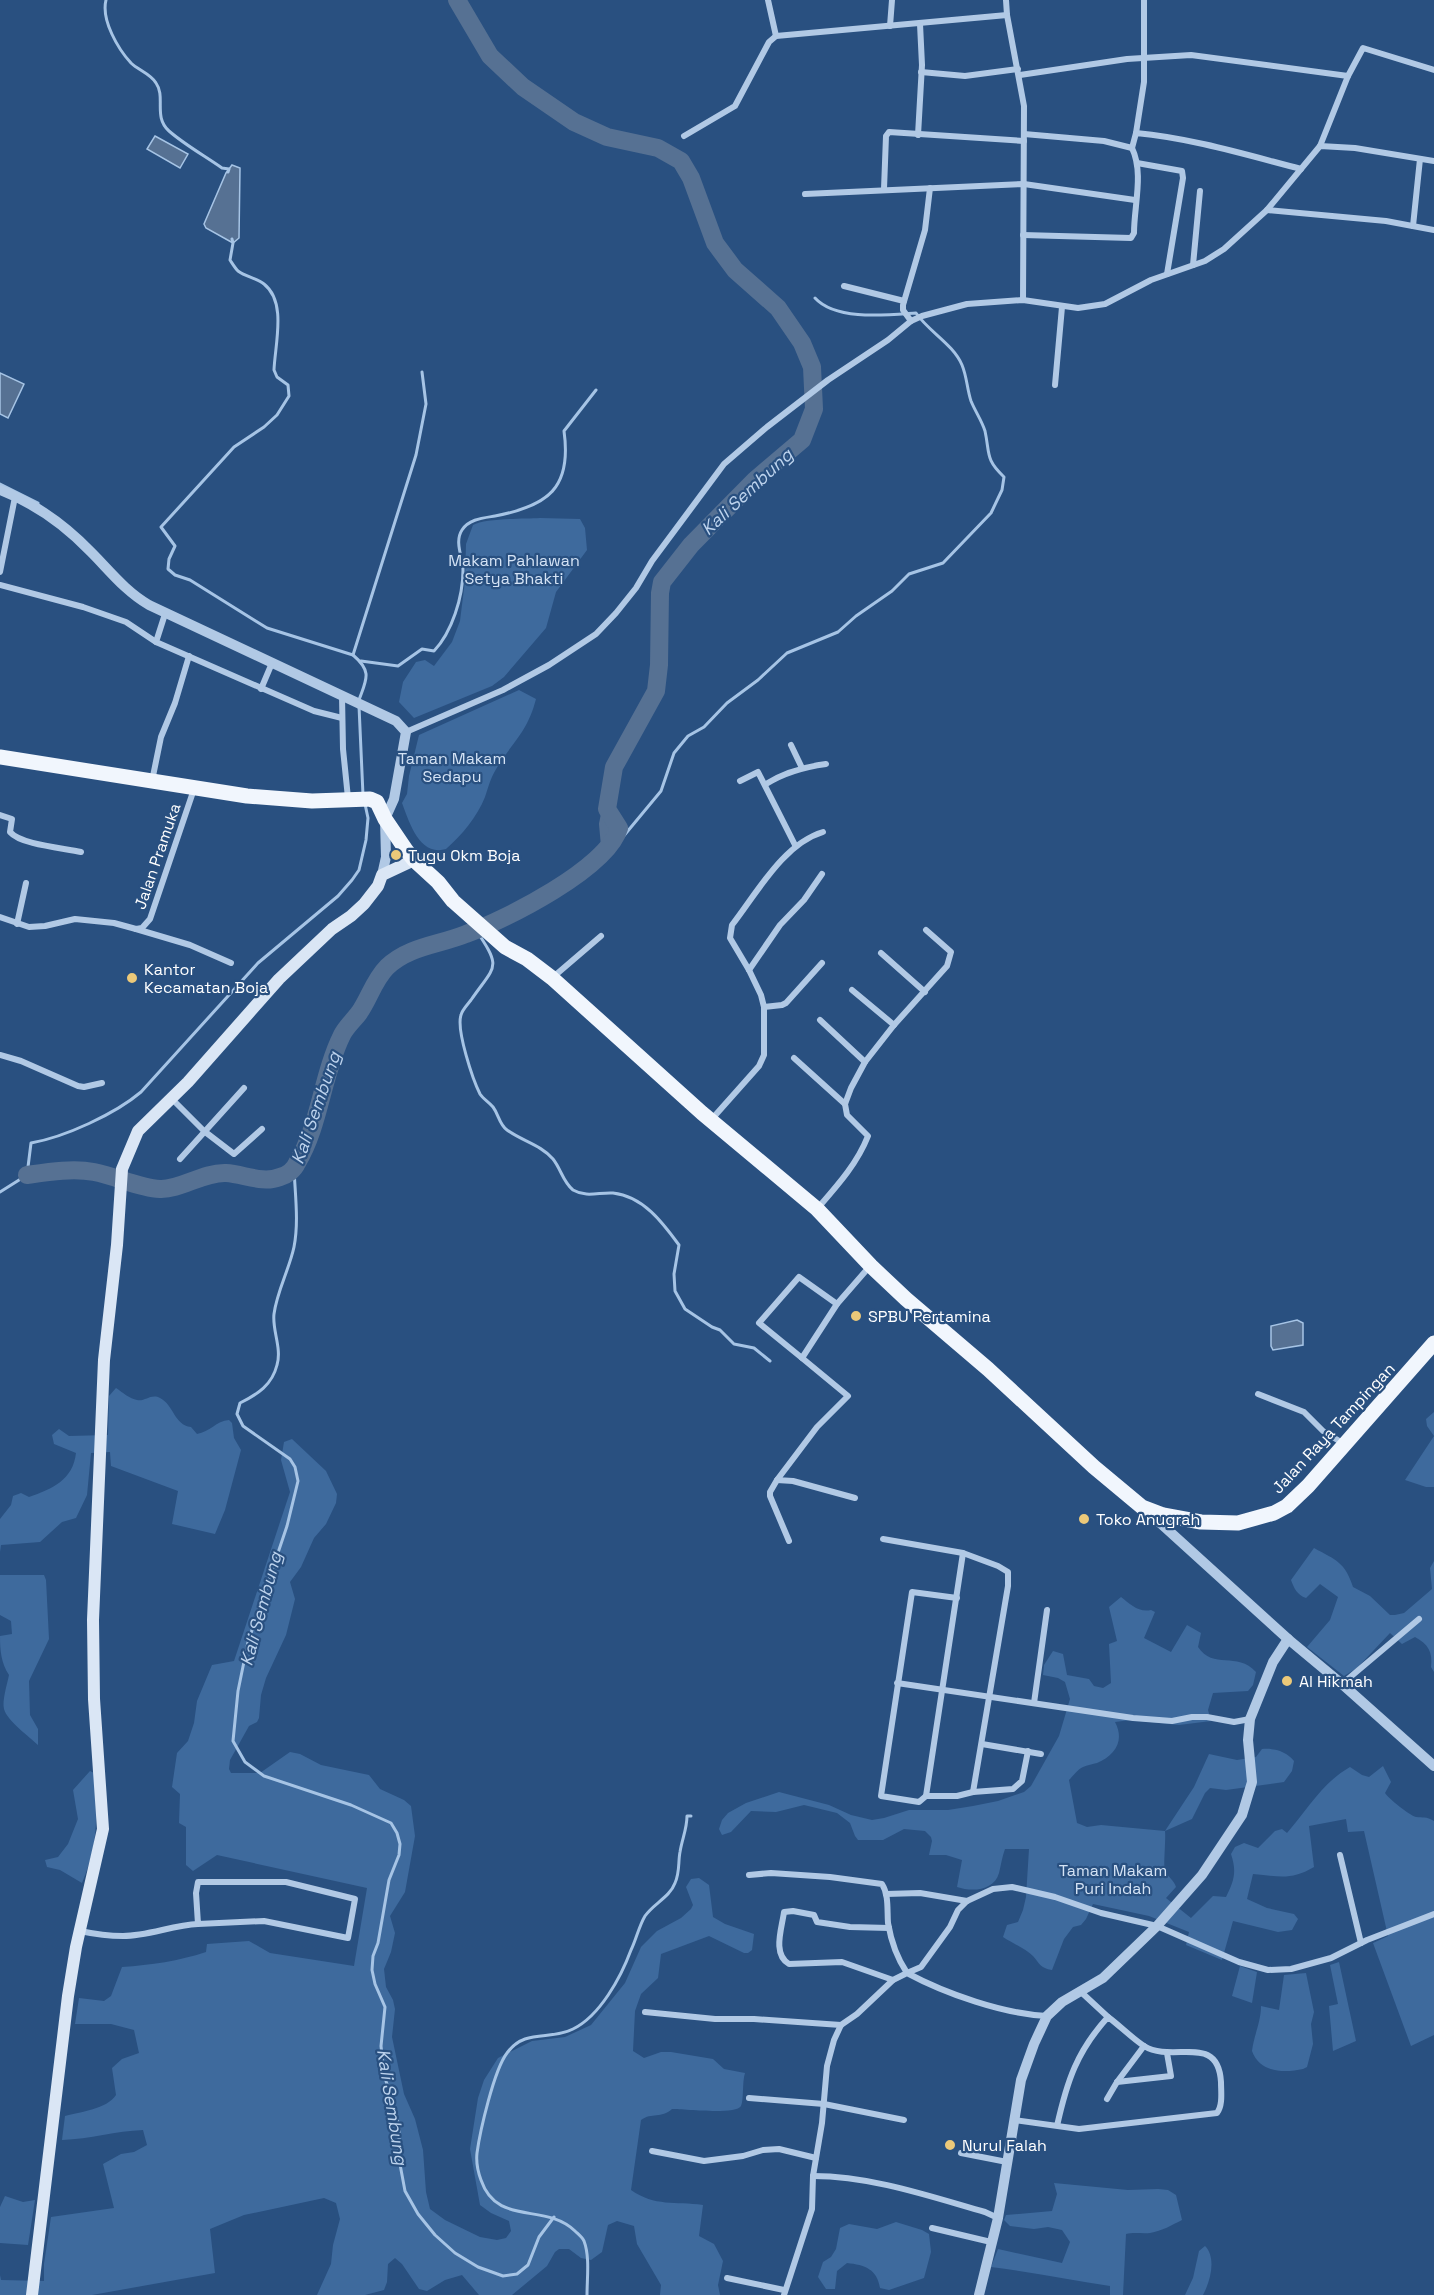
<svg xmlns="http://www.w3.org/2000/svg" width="1434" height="2295" viewBox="0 0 1434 2295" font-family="'Space Grotesk',sans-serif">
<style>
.green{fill:#3e6a9d}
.water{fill:#567193;stroke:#a6c4e5;stroke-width:1.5}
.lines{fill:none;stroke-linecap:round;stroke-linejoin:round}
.stream{stroke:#a6c4e5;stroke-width:3}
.canal{stroke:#567193;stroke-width:10}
.river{stroke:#567193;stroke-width:18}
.minor{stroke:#b1c9e5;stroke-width:6}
.tertiary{stroke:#b1c9e5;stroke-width:10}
.secondary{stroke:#dae6f5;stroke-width:12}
.primary{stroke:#f1f6fd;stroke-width:15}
.poi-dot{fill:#ecc979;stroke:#295080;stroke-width:2}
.labels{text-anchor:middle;stroke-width:4.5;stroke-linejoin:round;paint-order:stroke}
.park-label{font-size:16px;fill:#d4e3f5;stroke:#295080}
.poi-label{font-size:16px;fill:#fff;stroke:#295080;text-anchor:start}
.street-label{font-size:16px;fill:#fff;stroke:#295080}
.water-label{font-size:18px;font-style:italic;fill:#bdd3ed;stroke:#295080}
</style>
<rect width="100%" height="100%" fill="#295080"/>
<!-- green -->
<g class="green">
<path d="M540,518L580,519L585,528L587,550L556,592L546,628L504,677L492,686L414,718L399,702L403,682L416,662L425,660L434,666L452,642L460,621L465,581L466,544L473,525C485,518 524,519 540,518Z"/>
<path d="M519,690L536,699C527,734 511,743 495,771C490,780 488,788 485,797C477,817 462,835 446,849C419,857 409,821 402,803L407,794L409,776L419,735Z"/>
<path d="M116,1388C122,1392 130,1399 137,1400C145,1402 151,1393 160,1398C174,1405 174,1425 191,1427L197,1434C210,1432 216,1421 229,1420L232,1423L234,1438L241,1450L225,1510L215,1534L172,1524L178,1491L111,1466L110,1452L91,1453L87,1495L76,1518L62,1522L40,1542L1,1545L0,1552V1519L11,1505L13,1496L21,1493L29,1497C52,1489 73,1480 76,1453L54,1444L52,1435L59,1429L69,1436L108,1435L109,1396Z"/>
<polygon points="1434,1412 1434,1487 1426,1487 1405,1480 1434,1436 1427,1426 1426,1419"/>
<path d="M292,1439L326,1471L337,1494L336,1503L326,1524L314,1538L301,1567L290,1582L295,1599L286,1635L266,1678L261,1695L259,1718L257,1722L249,1726L230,1760L229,1769L231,1773H260L290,1752L300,1754L321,1765L369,1775L380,1789L404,1800L411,1806L415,1836L405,1892L390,1916L395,1933L391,1952L384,1969L386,1987L393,2000L395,2009L392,2037L404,2094L415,2119L423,2150L426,2192L430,2209L445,2220L480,2237L497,2240L506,2238L511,2231L509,2221L491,2213L480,2205L470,2149L478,2098L484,2080L498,2058L532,2041L565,2037L591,2025L625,1983L641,1947L657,1931L681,1918L691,1909L693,1905L686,1887L691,1879L699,1878L709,1885L713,1917L725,1924L754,1934L752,1950L748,1953H744L709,1936L661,1954L658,1978L641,1994L635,2011L633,2051L644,2058L661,2052H671L713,2059L724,2069L745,2073C742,2082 744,2099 741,2106C736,2115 684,2109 672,2109C661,2119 652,2112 641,2120L631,2190C655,2207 675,2201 703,2205L699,2236L714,2244L723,2261L718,2285L720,2295H660L661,2285L637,2244L634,2226L617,2221L608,2225L602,2252L591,2260L581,2258L569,2249H559L555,2252L547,2266L512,2295H479L462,2275L445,2280L427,2291L419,2289L402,2264L395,2258L388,2264L387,2282L384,2290L365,2295H317L331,2264L333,2245L340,2219L336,2203L324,2198L244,2215L210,2229L215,2273L92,2295H0V2275L1,2280L44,2281V2264L51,2217L114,2208L103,2164L121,2154L134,2152L147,2145L143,2130C116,2131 90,2139 62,2140L65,2116C80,2112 107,2109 116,2095L112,2068L122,2059L139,2053L134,2030L111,2024H75L79,1998L104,2001L111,1996L122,1967C151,1965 179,1961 206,1952L207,1944L249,1941L270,1953L354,1966L367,1888L217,1855L193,1871L186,1865V1827L179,1823L180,1794L172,1787L177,1753L188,1741L194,1723L197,1701L212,1665L234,1661L290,1492L281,1460L284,1442Z"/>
<path d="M1314,1548C1336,1560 1345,1562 1353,1587L1370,1596L1390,1615H1395L1404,1613L1432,1589L1430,1568L1434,1561V1672L1431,1667C1433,1652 1428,1644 1415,1637L1402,1644L1390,1633L1357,1668L1344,1676L1307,1647L1330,1620L1338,1597L1320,1584L1306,1598C1297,1595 1294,1588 1291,1580Z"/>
<path d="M0,1575H44L46,1580L49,1639L29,1681L30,1715L38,1729V1745C30,1737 7,1721 4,1709C2,1700 7,1685 9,1675C1,1663 0,1650 0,1636L12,1634L11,1621L0,1615Z"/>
<path d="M1121,1597C1130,1604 1139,1613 1151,1610L1155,1612L1144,1638L1171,1652L1187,1625L1201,1633L1198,1647C1213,1670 1237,1651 1256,1672L1253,1685L1248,1691L1213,1693L1208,1710L1211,1721L1179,1725L1130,1720L1115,1722C1125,1741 1115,1755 1097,1763C1093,1764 1087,1765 1083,1767C1078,1769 1073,1776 1069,1780L1077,1823L1087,1827L1101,1825L1165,1831L1194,1787L1209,1754L1237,1760L1256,1757L1262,1749C1274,1748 1286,1751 1294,1761L1292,1771L1284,1782L1226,1790L1210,1788L1205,1793L1192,1819L1165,1831C1166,1839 1163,1868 1165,1871C1168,1877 1174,1880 1176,1887L1166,1898L1191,1918L1213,1896L1226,1897C1234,1881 1237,1872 1231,1854L1235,1847L1244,1843L1258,1848L1275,1831L1282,1829L1287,1833C1307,1810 1323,1782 1350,1767L1362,1775L1369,1777L1383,1766L1391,1782L1385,1793C1389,1799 1409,1815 1416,1817C1423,1818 1426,1816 1434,1821V2035L1411,2046L1373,1943L1388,1936L1364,1831L1348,1832L1346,1819L1309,1826L1314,1867C1290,1881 1279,1876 1253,1874L1247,1899L1267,1908L1294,1914L1298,1919L1292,1930L1278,1932L1233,1921L1222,1960L1186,1945L1189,1932L1149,1916L1093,1904L1086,1919L1081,1925L1073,1927L1064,1939L1052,1970C1040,1968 1040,1964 1033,1956C1026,1949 1012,1943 1003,1937L1007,1925L1018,1922L1023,1910L1026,1897L1029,1849H1005C1002,1857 1001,1865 999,1873C994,1891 972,1892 957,1887L962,1860L946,1855H929L932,1841L931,1837L925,1831L904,1829L883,1840H858L855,1836L850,1823L837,1813L804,1805L776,1812L751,1811L731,1832L722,1835L719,1829L722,1820L728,1813L746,1803L779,1792L829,1805L851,1815L872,1820L884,1818L909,1810H948L973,1806L998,1801L1024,1792L1031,1786L1059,1736L1070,1699L1065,1682L1058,1678L1043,1675L1044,1665L1053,1651L1063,1654L1067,1675L1089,1679L1094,1686L1103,1688L1111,1683L1109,1644L1117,1641L1109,1607Z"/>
<path d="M90,1771L98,1775C94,1789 96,1803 96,1818C96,1840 91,1862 82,1883L60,1870L47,1867L45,1860L58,1857L68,1844L78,1819L73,1790Z"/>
<polygon points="1339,1962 1356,2041 1333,2051 1329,2006 1338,2004 1330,1965"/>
<polygon points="1240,1966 1257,1972 1252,2003 1232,1996"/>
<path d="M1306,1973L1314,2012L1311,2024L1313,2044L1307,2067L1303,2069C1284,2073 1260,2073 1252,2051C1254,2035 1261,2022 1261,2006L1279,2010L1284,1975Z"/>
<path d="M1054,2183L1128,2190L1158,2189L1168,2190L1176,2195L1182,2220C1172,2225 1162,2231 1150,2233C1143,2234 1134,2232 1126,2234L1123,2295H1110V2286C1070,2280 1031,2272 991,2267L998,2249L1062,2263L1070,2242L1062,2230L1048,2227L1034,2229L1010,2226L1004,2220L1006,2215L1052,2211L1057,2194Z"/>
<polygon points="5,2196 23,2202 35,2200 28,2245 0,2243 0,2207"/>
<path d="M896,2222L922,2230L929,2234L931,2252L924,2278L889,2290L880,2288C877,2269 865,2265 847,2263L837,2271L835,2289H826L818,2277L823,2262L831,2257L836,2249L840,2228L849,2224L877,2229Z"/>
<path d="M1205,2246C1217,2258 1210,2282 1203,2295H1185L1193,2278L1199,2251Z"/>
</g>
<!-- water -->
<g class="water">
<polygon points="155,136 188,154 180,168 147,149"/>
<polygon points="232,165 240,168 239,238 233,243 206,228 204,224 226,173"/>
<polygon points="0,373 24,384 8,418 0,414"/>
<polygon points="1297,1320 1303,1323 1303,1345 1273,1350 1271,1346 1271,1326"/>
</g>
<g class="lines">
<!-- stream -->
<g class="stream">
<path d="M106,0C101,20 118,49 131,63C138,70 151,74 156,83C166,97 153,117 169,131C185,145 205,156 222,168L229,169L228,172"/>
<path d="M232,239L233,243L230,260C232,263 235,268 238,271C246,277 257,278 264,284C287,302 275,344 274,370L277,377L288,385L289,396L277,415L264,427L234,447L161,527L175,546L169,559L168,569L175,575L190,580L267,628L353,655C373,672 366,680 359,700"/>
<polyline points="0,484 38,503"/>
<polyline points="353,655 416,455 426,404 422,372"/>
<path d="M361,661L398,666L422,649L434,651C452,632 463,597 463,570C463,558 454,542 462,530C469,519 483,518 495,516C548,506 572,488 564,431L596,390"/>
<polyline points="359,706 363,795"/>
<path d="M616,838H622L661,791L674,753L688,736L704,727L727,703L758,680L787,653L838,632L856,616L892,591L909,574L943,563L991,513L1002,490L1004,477C985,459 990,454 985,431C982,421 975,411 971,401C967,389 967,377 962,365C953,344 929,332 916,313C887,315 836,321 815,298"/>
<path d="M476,930C502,969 496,964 471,1000C468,1004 462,1010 461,1015C456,1030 473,1080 480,1094C483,1099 489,1102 493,1107C499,1115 499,1124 507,1130C522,1141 541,1145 553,1159C561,1169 563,1182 573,1190C587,1198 599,1192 613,1193C643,1196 663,1223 679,1245L674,1274L675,1291L685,1309L712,1327L720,1330L734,1344L754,1348L770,1361"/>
<path d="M294,1168C295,1194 299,1222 294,1247C289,1270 277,1291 274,1314C272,1330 282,1348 277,1365C272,1385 258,1394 240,1403L237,1414L243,1426L290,1459L295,1467L298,1481L287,1526L248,1642L238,1691L233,1741L245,1762L264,1776L351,1805L391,1823L397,1833L400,1844L399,1855L389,1880L378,1943L373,1956L372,1970L375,1984L385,2007L381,2046L384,2074L399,2126V2159L405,2191L418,2214L435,2235L455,2253L478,2267L503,2276L517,2274L528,2265L539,2237L554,2217"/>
<path d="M0,1192L27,1175L31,1143C65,1137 115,1114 141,1092L258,963L338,896L352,880L359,870L366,840L368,818L365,804"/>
<path d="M587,2295C587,2278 590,2257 584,2241C582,2237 578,2234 575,2231C545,2202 497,2227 481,2180C478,2172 476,2162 477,2153C480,2131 494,2070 507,2053C525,2028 550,2041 573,2029C600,2016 621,1977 631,1950C636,1940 639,1926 645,1916C653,1904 670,1897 675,1883C680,1872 678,1862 680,1852C682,1839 687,1829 687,1816H691"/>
</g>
<!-- canal -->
<polyline class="canal" points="606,846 604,824 607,809"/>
<!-- river -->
<path class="river" d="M27,1175C48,1172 73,1168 94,1172C116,1176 138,1188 160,1189C180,1190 203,1172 226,1173C244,1174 262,1184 280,1177C287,1175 294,1170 297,1163C320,1125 322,1075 342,1035C346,1027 353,1021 359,1013C369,999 374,980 387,967C409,946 439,945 466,934C505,920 608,868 619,828L607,809L614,767L656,691L659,665L660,593L662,582L691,545L755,480L802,440L814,409L812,367L802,343L778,308L735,270L715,243L691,178L681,161L658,148L607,137L574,122L523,87L490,56L457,0"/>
<!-- minor -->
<g class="minor">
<polyline points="768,0 776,36"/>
<polyline points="1006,0 1007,15 1024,106 1023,300"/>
<polyline points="890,26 892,0"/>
<polyline points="921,72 965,76 1018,69"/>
<polyline points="1020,75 1127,59 1191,55 1348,76"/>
<polyline points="1136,133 1144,82 1144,0"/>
<path d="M1024,134L1104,141L1132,148L1136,133C1191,138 1247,155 1301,169"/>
<polyline points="918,135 922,65 920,24"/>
<polyline points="684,136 735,106 769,42 776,36 1007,15"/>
<polyline points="1320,146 1348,76 1363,48 1434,70"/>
<polyline points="1137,163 1182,171 1183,178 1167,274"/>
<polyline points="884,189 886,136 889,132 1024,141"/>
<polyline points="805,194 1024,184 1135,200"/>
<polyline points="1267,210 1386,221 1434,230"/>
<polyline points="1413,226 1420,159"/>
<path d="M1023,235L1131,238L1134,233C1134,206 1144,173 1132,148"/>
<polyline points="1193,265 1200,191"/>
<polyline points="844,286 904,301"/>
<polyline points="911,321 903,310 903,305 925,230 930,188"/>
<polyline points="1055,385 1062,307"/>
<polyline points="0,572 15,497"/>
<polyline points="0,585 83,607 126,622 156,642"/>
<polyline points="165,614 156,642 314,711 342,718"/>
<polyline points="261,689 272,663"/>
<polyline points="342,696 343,749 348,798"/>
<polyline points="406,732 503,690 549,665 596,634 616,613 636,588 652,561 724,464 767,427 828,380 888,340 911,321 922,316 967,304 1023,300 1078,308 1105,304 1151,280 1205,261 1224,249 1267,210 1320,146 1355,148 1434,161"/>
<polyline points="791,745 802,768"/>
<polyline points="152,781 161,737 175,703 189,656"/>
<polyline points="740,781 758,772 795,845"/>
<path d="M766,784C785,772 804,767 826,764"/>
<path d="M0,815L12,819L10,832C21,845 64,848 81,852"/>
<polyline points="0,917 29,927 45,926 75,919 114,923 136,929 142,928 150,919 194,789"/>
<polyline points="17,924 26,883"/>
<polyline points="136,929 190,945 231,963"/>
<polyline points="881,953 925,992"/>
<polyline points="749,970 780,925 804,900 822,874"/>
<polyline points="552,978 601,936"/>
<polyline points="852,990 894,1025"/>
<polyline points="764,1007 782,1005 786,1003 822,963"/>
<polyline points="820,1020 865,1062"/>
<polyline points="0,1055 21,1061 78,1086 84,1087 102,1083"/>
<polyline points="794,1058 845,1104"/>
<polyline points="171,1098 204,1131 234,1154 262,1129"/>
<path d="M711,1120L759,1066L764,1055V1007L761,995L749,970L730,938L732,925C757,893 783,844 823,832"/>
<polyline points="180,1159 244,1088"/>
<path d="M817,1209C837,1186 857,1164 868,1136L847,1115L845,1104L851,1088L865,1062L894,1025L947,966L951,952L926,930"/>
<polyline points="802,1358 759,1323 799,1277 837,1304"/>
<polyline points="1258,1394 1304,1412 1323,1431 1344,1444"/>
<polyline points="777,1480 770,1492 770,1496 789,1541"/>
<polyline points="855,1498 793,1481 777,1480 817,1427 848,1396 802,1358 837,1304 870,1266"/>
<polyline points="883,1539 963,1553 926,1796"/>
<polyline points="963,1553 998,1566 1008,1572 1008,1586 973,1792"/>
<polyline points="957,1598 912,1592 881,1796 919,1802 926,1796 957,1796 973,1792 1013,1789 1022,1781 1028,1751"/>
<polyline points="897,1683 1133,1718 1172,1721 1192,1717 1207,1717 1234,1722 1250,1719"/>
<polyline points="1342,1684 1419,1619"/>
<polyline points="1034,1703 1047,1610"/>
<polyline points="982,1744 1041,1754"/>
<polyline points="1340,1855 1361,1943"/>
<path d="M749,1875L771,1873L830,1877L882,1884C889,1895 887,1910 888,1923C891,1941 897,1958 907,1973L921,1967L950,1927L958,1910L967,1901L993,1889L1012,1887L1055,1897L1101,1913L1157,1926L1239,1962L1268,1970L1291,1969L1331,1958L1367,1940L1434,1914"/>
<polyline points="886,1894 920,1893 967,1901"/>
<path d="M889,1928L850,1927L817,1922L814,1915L793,1911L784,1912C782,1928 772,1954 789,1964L842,1962L893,1980"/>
<path d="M80,1931C94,1934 109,1936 123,1936C148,1936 173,1925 198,1924L196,1893L198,1882H286L355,1899L348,1938L264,1921L198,1924"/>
<polyline points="1081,1992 1108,2017"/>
<polyline points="645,2012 715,2019 754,2019 841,2025"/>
<polyline points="1117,2082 1171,2076 1167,2053"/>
<polyline points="749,2098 824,2104 904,2120"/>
<polyline points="1107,2099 1117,2082 1144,2046"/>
<path d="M1014,2120L1079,2129L1217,2113C1223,2105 1221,2092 1221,2082C1218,2032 1173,2064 1144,2046C1133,2039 1119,2025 1108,2017C1077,2051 1067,2081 1057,2126"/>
<polyline points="652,2151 704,2161 743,2156 763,2150 779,2149 816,2158"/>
<polyline points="961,2153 1007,2162"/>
<path d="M813,2176C871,2176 929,2196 985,2212L998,2218"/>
<polyline points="932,2228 991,2242"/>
<polyline points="727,2278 784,2290"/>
<path d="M784,2295L812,2209L813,2176L822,2123L827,2066L834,2040L841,2025L857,2014L893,1980L907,1973C946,1994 1004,2014 1047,2016"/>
</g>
<!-- tertiary -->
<g class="tertiary">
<path d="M0,490C34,503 66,526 91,552C110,571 125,591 149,605L396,721L406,732L394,799L385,819L386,857L382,875"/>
<polyline points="1147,1511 1288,1639 1342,1684 1434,1766"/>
<polyline points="979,2295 998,2218 1021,2080 1034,2044 1047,2016 1062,2002 1103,1978 1157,1926 1202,1875 1242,1815 1252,1782 1248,1740 1250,1719 1273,1662 1288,1639"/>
</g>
<!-- secondary -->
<polyline class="secondary" points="32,2295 68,1996 76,1947 103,1829 94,1699 93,1620 104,1360 117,1245 122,1169 138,1131 188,1082 279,979 332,929 351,916 364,904 378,886 382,875 414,860"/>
<!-- primary -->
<polyline class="primary" points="0,757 247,796 312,801 370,799 377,802 385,819 406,850 414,860 438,882 453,901 505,947 527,959 552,978 702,1113 817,1209 871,1266 906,1299 988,1369 1094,1467 1142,1507 1163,1515 1201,1522 1238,1523 1274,1513 1287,1506 1308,1486 1434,1343"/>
</g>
<!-- markers -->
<g class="poi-dot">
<circle cx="396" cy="855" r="6"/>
<circle cx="132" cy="978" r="6"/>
<circle cx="856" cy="1316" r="6"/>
<circle cx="1084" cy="1519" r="6"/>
<circle cx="1287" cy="1681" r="6"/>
<circle cx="950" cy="2145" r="6"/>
</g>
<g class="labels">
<!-- park labels -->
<g class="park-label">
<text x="514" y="566">Makam Pahlawan<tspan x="514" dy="18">Setya Bhakti</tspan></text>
<text x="452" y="764">Taman Makam<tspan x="452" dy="18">Sedapu</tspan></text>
<text x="1113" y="1876">Taman Makam<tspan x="1113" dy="18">Puri Indah</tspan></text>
</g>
<!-- poi labels -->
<g class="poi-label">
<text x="408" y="861">Tugu 0km Boja</text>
<text x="144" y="975">Kantor<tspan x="144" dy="18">Kecamatan Boja</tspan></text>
<text x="868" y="1322">SPBU Pertamina</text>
<text x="1096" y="1525">Toko Anugrah</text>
<text x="1299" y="1687">Al Hikmah</text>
<text x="962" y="2151">Nurul Falah</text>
</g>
<!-- street labels -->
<g class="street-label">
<text transform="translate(157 856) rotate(-71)" y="6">Jalan Pramuka</text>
<text transform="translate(1333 1428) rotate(-47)" y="6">Jalan Raya Tampingan</text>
</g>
<!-- water labels -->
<g class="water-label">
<text transform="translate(747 492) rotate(-43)" y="6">Kali Sembung</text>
<text transform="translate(316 1108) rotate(-71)" y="6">Kali Sembung</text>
<text transform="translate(261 1609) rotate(-75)" y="6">Kali Sembung</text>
<text transform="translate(392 2107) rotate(81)" y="6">Kali Sembung</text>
</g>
</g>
</svg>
